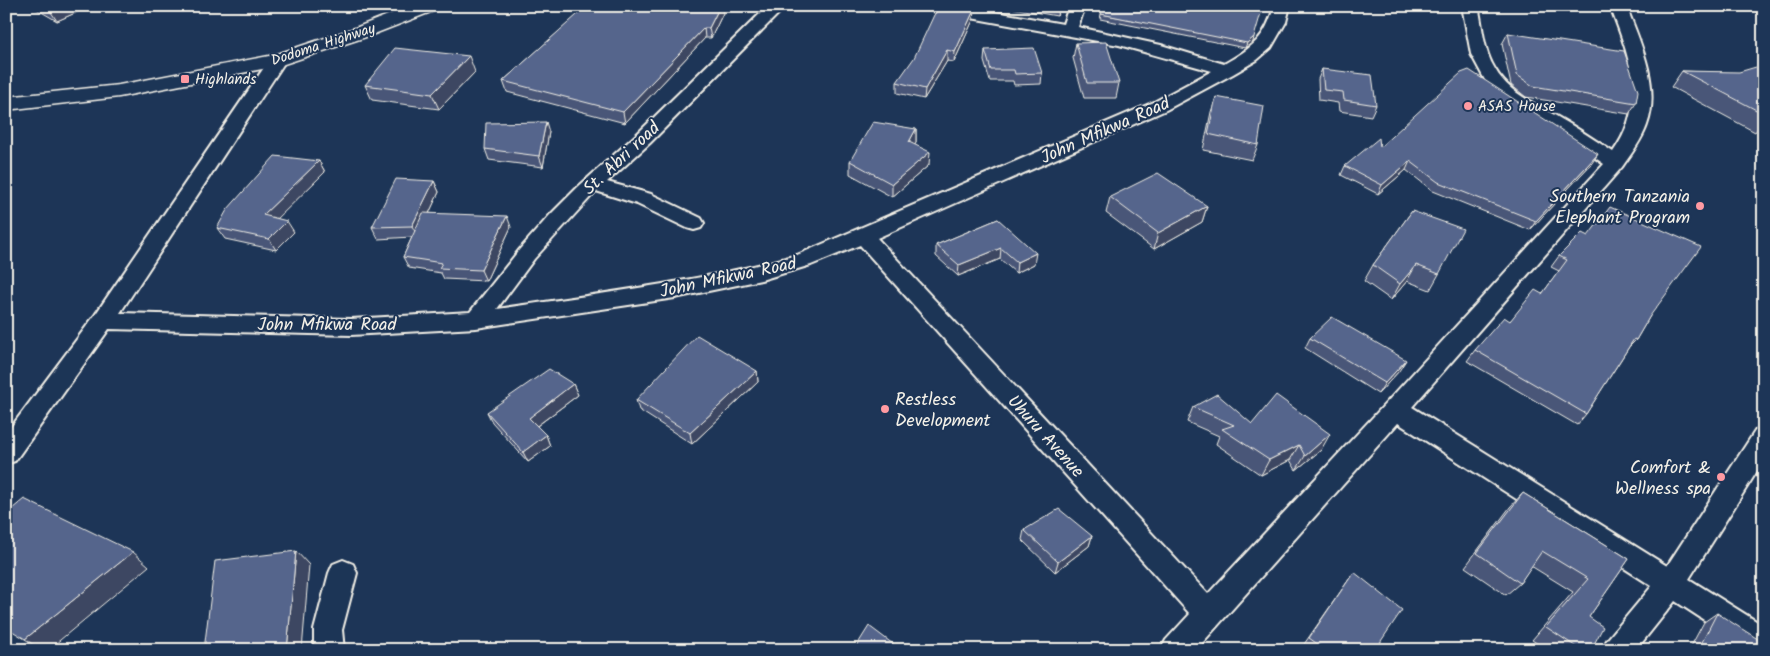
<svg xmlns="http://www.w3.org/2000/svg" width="1770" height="656" viewBox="0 0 1770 656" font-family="Kalam,sans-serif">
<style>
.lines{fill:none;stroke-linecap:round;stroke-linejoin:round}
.minor-casing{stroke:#f4f1e8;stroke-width:4}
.trunk-casing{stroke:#f4f1e8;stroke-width:3}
.minor{fill:#1d3557;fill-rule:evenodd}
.trunk{fill:#1d3557;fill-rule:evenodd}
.wall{fill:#495778;stroke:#f4f1e8}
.shaded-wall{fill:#3c4762;stroke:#f4f1e8}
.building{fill:#55658c;stroke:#f4f1e8}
.poi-dot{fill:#ff9aa2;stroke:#1d3557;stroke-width:2}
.labels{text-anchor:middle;stroke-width:4;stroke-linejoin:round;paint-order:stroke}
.far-street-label{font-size:15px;fill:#f4f1e8;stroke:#1d3557}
.far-poi-label{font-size:15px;fill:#f4f1e8;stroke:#1d3557;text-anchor:start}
.street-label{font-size:18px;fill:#f4f1e8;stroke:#1d3557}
.poi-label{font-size:18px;fill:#f4f1e8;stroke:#1d3557;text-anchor:end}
</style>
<rect width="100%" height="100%" fill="#1d3557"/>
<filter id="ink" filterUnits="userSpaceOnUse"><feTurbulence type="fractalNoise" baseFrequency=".02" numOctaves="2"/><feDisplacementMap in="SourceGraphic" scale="10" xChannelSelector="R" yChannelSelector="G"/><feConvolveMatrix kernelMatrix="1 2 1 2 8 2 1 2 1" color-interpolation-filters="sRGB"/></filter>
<g filter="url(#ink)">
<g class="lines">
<!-- minor casing -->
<g class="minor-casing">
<g id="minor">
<path d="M768,6H786L650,143L607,182L651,194L701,218L704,223L701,228L694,230L687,228L637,204L596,191L534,259L497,309C598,294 699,282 797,255L1154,102L1212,71L1119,45L933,11L927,9L925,6H962L1063,24L1069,6H1085L1078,27L1161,45L1224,64C1252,48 1266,38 1274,6H1290L1286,22L1271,48L1257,60L1233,74L1166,110L877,238L1208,594L1387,402L1604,164L1555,130L1513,106L1486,82L1471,54L1462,6H1478C1483,27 1483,50 1495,69C1510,96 1543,107 1568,123C1583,132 1598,142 1613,152C1648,103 1630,58 1610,6H1626C1640,41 1661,87 1647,125C1642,140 1631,154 1622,167L1412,407L1667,566L1755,431L1764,428V460L1689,579L1764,626V650H1750L1675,601L1636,650H1602L1607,640L1652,586L1398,423L1196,650H1161L1166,640L1190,614L860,245L811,265L761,280L675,298L476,328L351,335L109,329L15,461L6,464V434L95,315L272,56H284L286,60L120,313L351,319L470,312L520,249L550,215L578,187L636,135Z"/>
<polygon points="343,560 353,564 357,573 342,630 344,650 314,650 314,630 329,573 333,564"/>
</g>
</g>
<!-- trunk casing -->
<g class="trunk-casing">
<polygon id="trunk" points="411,6 438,6 436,10 369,36 278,66 119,97 6,110 6,97 119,85 274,55 355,28"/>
</g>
<!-- minor -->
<use href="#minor" class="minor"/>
<!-- trunk -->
<use href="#trunk" class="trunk"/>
</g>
<!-- wall -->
<g class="wall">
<polygon points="31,6 91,6 57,21"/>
<polygon points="573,6 722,6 723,13 711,38 705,38 625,123 507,92 503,81 581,12 574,11"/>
<polygon points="1001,6 1061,6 1057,16"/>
<polygon points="1101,14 1253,42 1245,48 1100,19"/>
<polygon points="973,20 954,62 947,61 924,99 897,93 897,82"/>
<polygon points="1508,33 1636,103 1629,114 1526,97 1511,85 1502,44"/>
<polygon points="1076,43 1119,83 1116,98 1084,98 1073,58"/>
<polygon points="985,50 1042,73 1041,84 1014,85 1013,81 990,81 984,61"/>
<polygon points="1322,69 1376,105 1371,116 1339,111 1338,103 1319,100 1318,79"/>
<polygon points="1682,71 1764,74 1764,121 1755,132 1671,87"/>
<polygon points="475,72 439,109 372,100 365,85"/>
<polygon points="1216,97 1258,145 1252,160 1203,150 1211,112"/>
<polygon points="916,129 916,143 914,145 929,165 892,197 850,174 850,161"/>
<polygon points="549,132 543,167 489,160 485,149"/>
<polygon points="1380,147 1592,163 1530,230 1433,191 1406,170 1378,194 1341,175 1345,166"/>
<polygon points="319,161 325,172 277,218 294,232 276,250 225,239 217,228"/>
<polygon points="434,181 439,192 429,213 511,227 486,281 444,279 441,273 409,268 403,257 412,237 378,239 372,227"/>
<polygon points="1110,197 1207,206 1202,222 1154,249 1106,213"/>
<polygon points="1412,211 1439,274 1430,290 1407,281 1391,300 1364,281 1373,265"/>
<polygon points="998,219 1034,264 1016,273 1000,259 958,276 936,256 936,245"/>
<polygon points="1582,233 1650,316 1636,340 1629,347 1586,414 1577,425 1467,361 1475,350 1542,294 1559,271 1551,267 1559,256"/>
<polygon points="1310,338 1399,371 1378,394 1305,348"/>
<polygon points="757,371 758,382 692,444 639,410 636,400"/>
<polygon points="573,384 578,395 537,426 546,435 550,446 528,462 492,422 487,412"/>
<polygon points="1193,407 1252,424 1321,450 1296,470 1290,460 1261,475 1216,444 1219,436 1187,422"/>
<polygon points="1523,493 1629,559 1589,617 1591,650 1547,650 1532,640 1573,592 1531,566 1520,583 1506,595 1465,567 1510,507"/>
<polygon points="1024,530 1092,536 1089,546 1055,572 1022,540"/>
<polygon points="1354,572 1381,641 1378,650 1300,650"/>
<polygon points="1717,613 1764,650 1689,650 1704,622"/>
</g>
<!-- shaded-wall -->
<g class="shaded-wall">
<polygon points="47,6 91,6 57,21"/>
<polygon points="720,6 722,6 723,13 711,38 709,28"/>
<polygon points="1059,6 1061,6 1057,16"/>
<polygon points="974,10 973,20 954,62 955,52"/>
<polygon points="704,28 705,38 625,123 623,112"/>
<polygon points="1254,37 1253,42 1245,48 1247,43"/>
<polygon points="947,50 947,61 924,99 925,89"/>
<polygon points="469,56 475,72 439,109 432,94"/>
<polygon points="546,122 549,132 543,167 539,156"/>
<polygon points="916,129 916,143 909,156 909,142"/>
<polygon points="930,152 929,165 892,197 892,184"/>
<polygon points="1598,154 1592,163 1530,230 1536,221"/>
<polygon points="319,161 325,172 270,226 263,215"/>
<polygon points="1410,161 1406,170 1378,194 1382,185"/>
<polygon points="434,181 439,192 418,237 412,226"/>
<polygon points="1207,206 1202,222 1154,249 1158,233"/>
<polygon points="507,216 511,227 486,281 481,270"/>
<polygon points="287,221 294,232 276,250 269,239"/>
<polygon points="1001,248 1000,259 958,276 959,265"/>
<polygon points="1036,253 1034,264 1016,273 1017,262"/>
<polygon points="1416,265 1407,281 1391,300 1400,284"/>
<polygon points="1406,360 1399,371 1378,394 1385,383"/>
<polygon points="757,371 758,382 692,444 690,433"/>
<polygon points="573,384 578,395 534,428 529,418"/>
<polygon points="1330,434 1321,450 1296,470 1305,456"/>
<polygon points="546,435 550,446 528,462 523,452"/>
<polygon points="1299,445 1290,460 1261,475 1269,460"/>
<polygon points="1092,536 1089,546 1055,572 1058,562"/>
<polygon points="296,551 309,565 302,650 287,650"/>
<polygon points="133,552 149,566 48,650 41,650 25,639"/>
</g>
<!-- building -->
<g class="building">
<polygon points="587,6 720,6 709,28 704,28 623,112 503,81"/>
<polygon points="941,6 955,6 974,10 955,52 947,50 925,89 897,82 914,58 934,15"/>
<polygon points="1104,6 1263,6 1254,37 1247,43 1101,14"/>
<polygon points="1508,33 1624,51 1638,91 1636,103 1533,86 1517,75"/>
<polygon points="1106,42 1119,83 1087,83 1076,43"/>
<polygon points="395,48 469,56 432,94 365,85"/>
<polygon points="1034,48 1042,73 1015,74 1014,70 991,70 985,50"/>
<polygon points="1756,67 1764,74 1764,114 1682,71 1739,72"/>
<polygon points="1322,69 1372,75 1376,105 1344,100 1343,92 1324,90"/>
<polygon points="1469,70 1598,154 1536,221 1438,182 1410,161 1382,185 1345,166 1379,138 1380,147 1461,73"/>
<polygon points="1216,97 1264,106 1258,145 1208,134"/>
<polygon points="546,122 539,156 485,149 486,123"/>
<polygon points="873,122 916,129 909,142 930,152 892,184 850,161"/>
<polygon points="275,156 319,161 263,215 287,221 269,239 217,228 227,210"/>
<polygon points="1158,173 1207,206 1158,233 1110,197"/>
<polygon points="396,179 434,181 412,226 372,227"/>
<polygon points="1610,207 1701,247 1650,316 1636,340 1634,339 1586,414 1475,350 1504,317 1510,321 1535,290 1542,294 1567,260 1559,256 1582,233 1588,236"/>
<polygon points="1412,211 1463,229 1439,274 1416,265 1400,284 1373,265"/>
<polygon points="423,213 507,216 481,270 439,268 442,263 403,257"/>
<polygon points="998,219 1036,253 1017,262 1001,248 959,265 936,245"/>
<polygon points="1332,317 1406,360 1385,383 1310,338"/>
<polygon points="697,335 757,371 690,433 636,400"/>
<polygon points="549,369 573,384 529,418 546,435 523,452 487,412"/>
<polygon points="1217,394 1252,424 1276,395 1330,434 1305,456 1299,445 1269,460 1222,429 1234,425 1193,407"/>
<polygon points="1523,493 1629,559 1589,617 1603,627 1591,650 1581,650 1546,627 1588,579 1542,551 1520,583 1477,553"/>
<polygon points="24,499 133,552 25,639 6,627 6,514"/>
<polygon points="1059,509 1092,536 1058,562 1024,530"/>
<polygon points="296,551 287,650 204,650 215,561"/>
<polygon points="1354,572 1402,610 1381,641 1378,650 1326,650 1309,638"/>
<polygon points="1717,613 1764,643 1764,650 1698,650"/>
<polygon points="869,626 901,650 854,650"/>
</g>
</g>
<!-- markers -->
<g class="poi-dot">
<rect x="180" y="74" width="10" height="10" rx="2.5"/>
<circle cx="1468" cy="106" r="5"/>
<circle cx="1700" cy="206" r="5"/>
<circle cx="885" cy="409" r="5"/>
<circle cx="1721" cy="477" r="5"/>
</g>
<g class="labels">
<!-- far-street labels -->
<g class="far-street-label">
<text transform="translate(323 44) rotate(-18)" y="5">Dodoma Highway</text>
</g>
<!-- far-poi labels -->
<g class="far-poi-label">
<text x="195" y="84">Highlands</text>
<text x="1478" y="111">ASAS House</text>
</g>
<!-- street labels -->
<g class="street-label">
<text transform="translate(1105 130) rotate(-24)" y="6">John Mfikwa Road</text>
<text transform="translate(621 158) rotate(-43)" y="6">St. Abri road</text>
<text transform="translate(728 277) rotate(-12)" y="6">John Mfikwa Road</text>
<text x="327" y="330">John Mfikwa Road</text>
<text transform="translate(1046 436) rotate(48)" y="6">Uhuru Avenue</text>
</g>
<!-- poi labels -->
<g class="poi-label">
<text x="1690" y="202">Southern Tanzania<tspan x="1690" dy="21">Elephant Program</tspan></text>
<text x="895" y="405" text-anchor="start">Restless<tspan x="895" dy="21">Development</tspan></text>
<text x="1711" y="473">Comfort &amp;<tspan x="1711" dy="21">Wellness spa</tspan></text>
</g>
</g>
<!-- margin -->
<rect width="1770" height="656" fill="none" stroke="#1d3557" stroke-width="25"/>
<rect x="12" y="12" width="1745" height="631" fill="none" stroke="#f4f1e8" stroke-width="2" filter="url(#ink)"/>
</svg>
